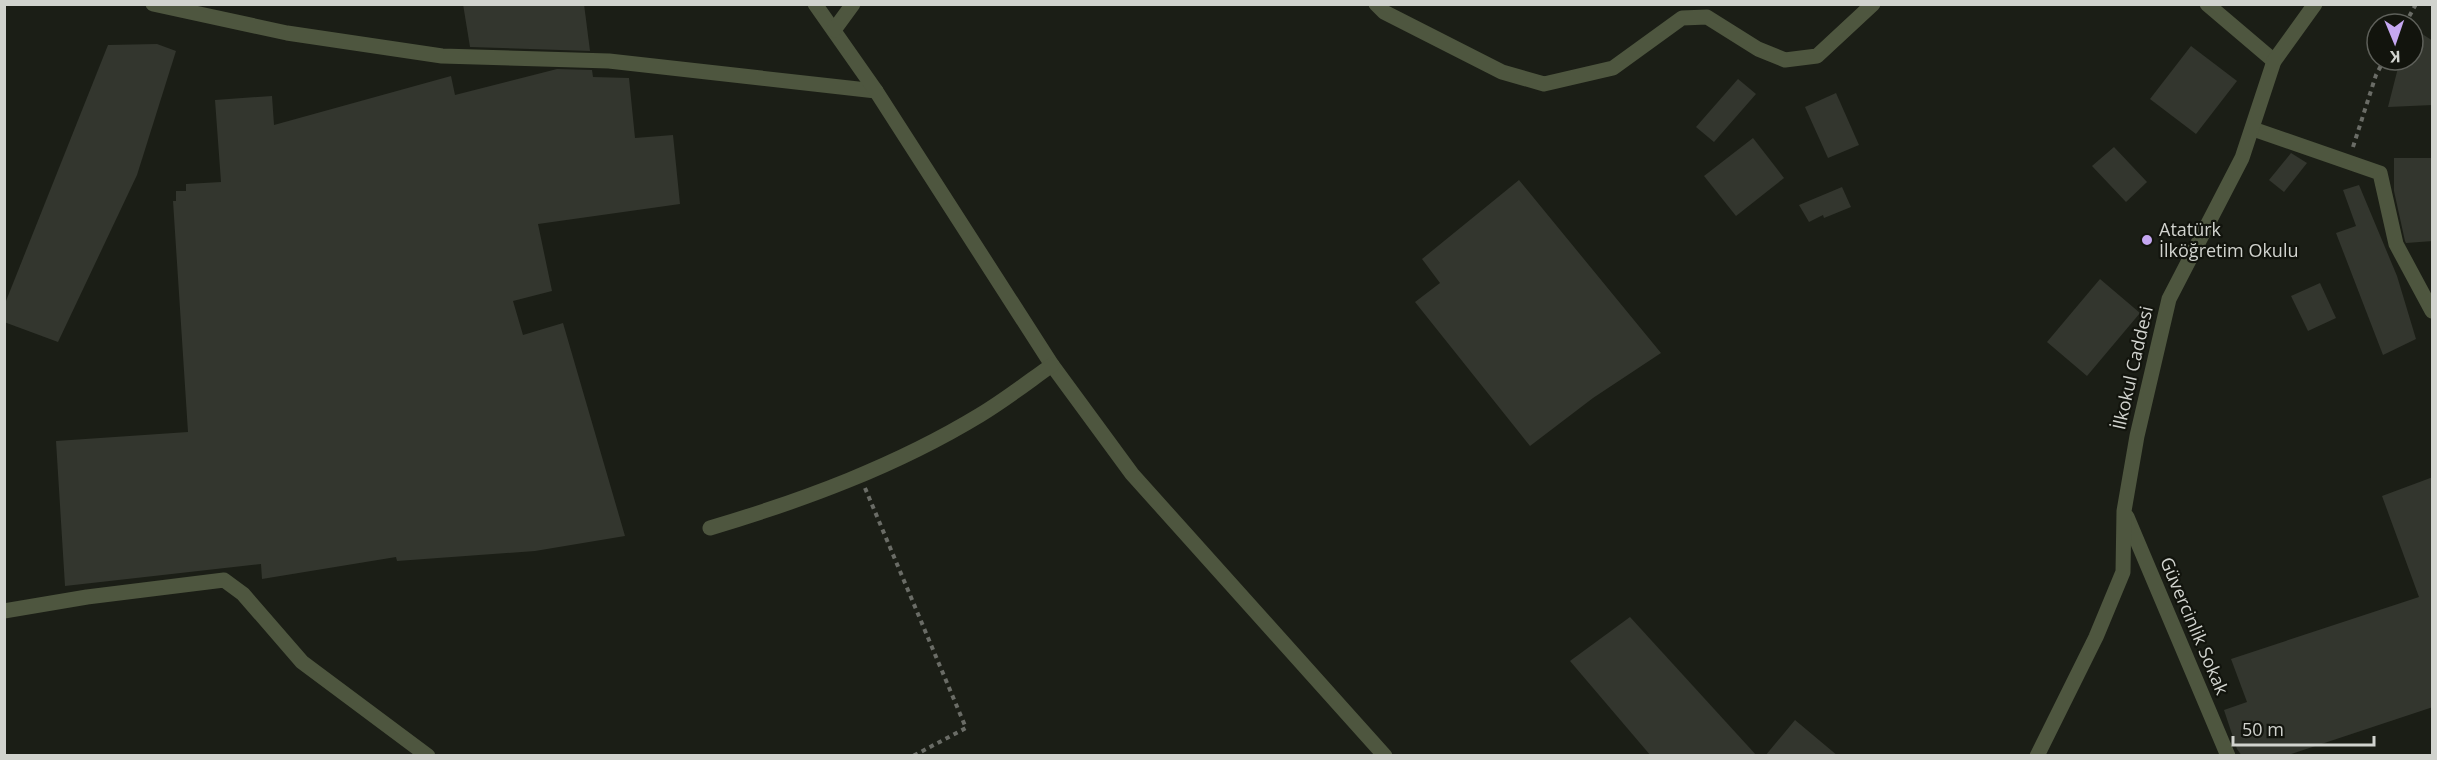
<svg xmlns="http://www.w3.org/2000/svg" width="2437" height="760" viewBox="0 0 2437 760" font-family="'Open Sans',sans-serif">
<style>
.building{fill:#33362e}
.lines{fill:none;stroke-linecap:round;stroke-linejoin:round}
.path{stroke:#6a6c66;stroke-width:4;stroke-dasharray:4.5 4.5;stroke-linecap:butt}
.minor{stroke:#4e563f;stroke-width:15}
.poi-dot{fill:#c5a7f1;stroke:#12140d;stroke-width:2}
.labels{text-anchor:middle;stroke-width:4.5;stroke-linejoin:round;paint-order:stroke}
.poi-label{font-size:18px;fill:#d1d3ce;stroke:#12140d;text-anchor:start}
.street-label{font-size:18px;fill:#d1d3ce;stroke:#12140d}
</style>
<rect width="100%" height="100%" fill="#1b1e16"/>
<!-- building -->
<g class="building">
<polygon points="463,4 584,4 590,51 470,47"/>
<polygon points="2413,28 2433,41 2433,105 2388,107 2400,60 2413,60"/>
<polygon points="157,44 176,51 137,175 58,342 4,322 4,306 108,45"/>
<polygon points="2191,46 2237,81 2196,134 2150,99"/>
<polygon points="557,69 592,70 593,77 629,78 635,138 673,135 680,204 538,224 552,291 513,301 523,335 563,323 625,536 535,551 397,561 396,557 262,579 261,564 65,586 56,441 188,432 173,201 176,201 176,191 186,191 186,184 221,182 215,100 272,96 274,125 451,76 455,95"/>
<polygon points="1738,79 1756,94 1714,142 1696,127"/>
<polygon points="1836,93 1859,145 1828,158 1805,107"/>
<polygon points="1753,138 1784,178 1736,216 1704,176"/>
<polygon points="2114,147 2147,182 2126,202 2092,166"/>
<polygon points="2291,153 2307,163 2284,192 2269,180"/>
<polygon points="2394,158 2433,158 2433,241 2406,243 2405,241 2394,191"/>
<polygon points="1519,180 1661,353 1593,398 1530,446 1415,302 1440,283 1422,259"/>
<polygon points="2359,185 2397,276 2416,339 2383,355 2336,233 2356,226 2343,190"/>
<polygon points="1842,187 1851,207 1824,218 1823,215 1809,222 1799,205"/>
<polygon points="2100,279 2140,313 2087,376 2047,342"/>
<polygon points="2320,283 2336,318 2308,331 2291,296"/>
<polygon points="2433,477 2433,707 2285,756 2242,756 2237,749 2224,710 2247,702 2231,659 2419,597 2382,496"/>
<polygon points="1630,617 1757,756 1651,756 1570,661"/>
<polygon points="1795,720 1838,756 1765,756"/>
</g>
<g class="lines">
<!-- path -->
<g class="path">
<polyline points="2405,24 2416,4"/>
<polyline points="2353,147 2376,75 2384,60"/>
<polyline points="865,488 966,728 913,756"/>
</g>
<!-- minor -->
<g class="minor">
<polyline points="153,4 287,33 442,56 609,61 876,91"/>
<polyline points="815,4 876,91 1052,365 1132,474 1385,756"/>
<polyline points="1376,4 1384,12 1502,72 1544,84 1613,68 1682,18 1707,17 1758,49 1785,60 1817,56 1873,4"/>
<polyline points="2207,4 2274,61"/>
<polyline points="834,30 853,4"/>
<polyline points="2253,129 2380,173 2396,244 2432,311"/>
<polyline points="2127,517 2228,756"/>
<path d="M710,528C804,500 896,466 980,415C1005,400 1028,382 1052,365"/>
<polyline points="4,611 87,597 224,580 243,594 302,662 428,756"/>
<polyline points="2037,756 2096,637 2123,572 2124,511 2137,436 2169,299 2242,158 2274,61 2315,4"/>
</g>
</g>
<!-- markers -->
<circle class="poi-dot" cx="2147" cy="240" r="6"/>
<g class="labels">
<!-- poi labels -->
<g class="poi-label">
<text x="2159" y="236">Atatürk<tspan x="2159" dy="21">İlköğretim Okulu</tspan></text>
</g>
<!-- street labels -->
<g class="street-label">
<text transform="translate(2133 368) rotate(-77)" y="6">İlkokul Caddesi</text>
<text transform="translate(2194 626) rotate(67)" y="6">Güvercinlik Sokak</text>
</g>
</g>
<!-- border -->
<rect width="2437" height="760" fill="none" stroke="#d1d3ce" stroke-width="12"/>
<!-- north arrow -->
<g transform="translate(2395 42) rotate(178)"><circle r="28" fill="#12140d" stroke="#5e605a" stroke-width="1.5"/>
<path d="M0-4.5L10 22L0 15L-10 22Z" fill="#c5a7f1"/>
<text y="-9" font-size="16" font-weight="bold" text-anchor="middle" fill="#d1d3ce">K</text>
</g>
<!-- scale -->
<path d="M2233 736v9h141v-9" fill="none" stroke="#d1d3ce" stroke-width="3"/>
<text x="2242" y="736" font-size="18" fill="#d1d3ce" stroke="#12140d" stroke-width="4.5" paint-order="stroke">50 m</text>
</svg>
